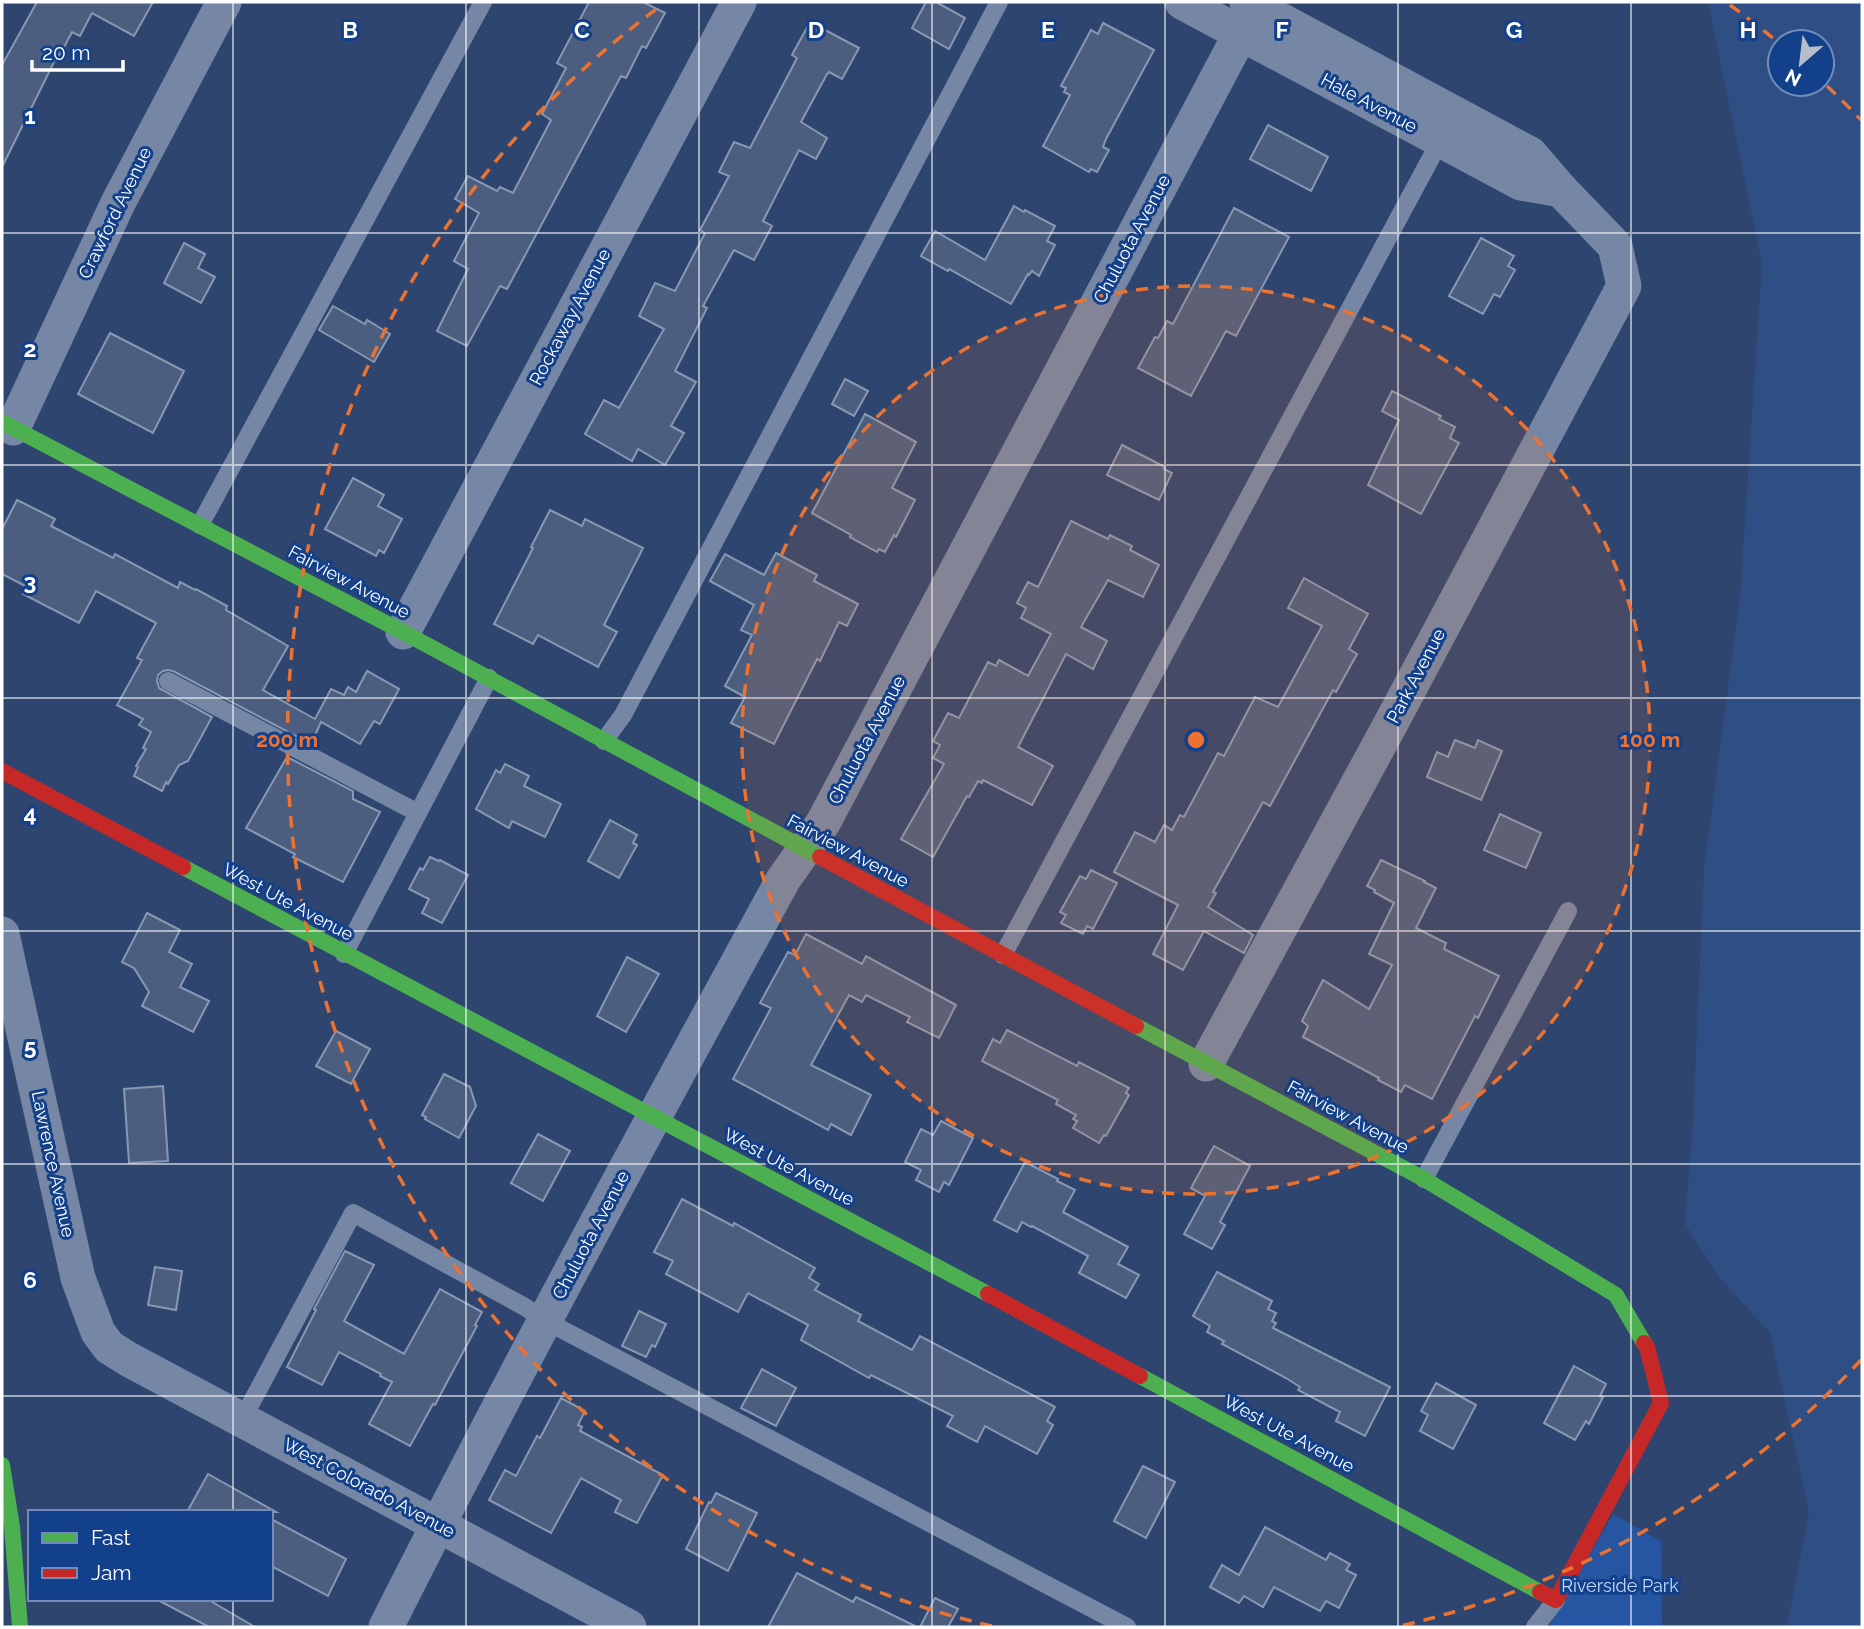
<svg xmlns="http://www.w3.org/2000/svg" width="1864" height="1629" viewBox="0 0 1864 1629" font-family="Raleway,sans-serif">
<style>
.green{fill:#2656a1}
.water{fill:#2e4e84;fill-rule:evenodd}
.building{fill:#4b5e7f;stroke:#8998b2;stroke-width:2}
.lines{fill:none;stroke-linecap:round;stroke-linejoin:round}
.lane{stroke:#7587a4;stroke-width:18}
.street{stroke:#7587a4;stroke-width:35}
.fast{stroke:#4caf50;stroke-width:16}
.jam{stroke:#c62828;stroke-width:16}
.grid{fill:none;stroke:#fff;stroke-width:2;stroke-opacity:0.55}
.ring{fill:none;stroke:#eb7230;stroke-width:3.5;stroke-dasharray:12 9}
.labels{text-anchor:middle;stroke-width:6;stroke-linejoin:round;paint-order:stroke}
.street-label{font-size:18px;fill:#fff;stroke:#13408a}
.park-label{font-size:18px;fill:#c0d8fc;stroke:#13408a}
.grid-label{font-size:23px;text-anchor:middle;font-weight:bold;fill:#fff;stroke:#13408a;stroke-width:6;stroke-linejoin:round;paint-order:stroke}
.centre{fill:#eb7230;stroke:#13408a;stroke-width:3.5}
.ring-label{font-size:21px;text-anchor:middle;font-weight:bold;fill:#eb7230;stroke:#13408a;stroke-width:6;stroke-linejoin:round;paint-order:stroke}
</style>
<rect width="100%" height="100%" fill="#2e466f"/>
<!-- green -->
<polygon class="green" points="1613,1514 1661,1541 1662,1627 1548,1627"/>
<!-- water -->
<path class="water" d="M1708,2H1862V1627H1787L1809,1512L1770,1333L1721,1279L1685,1224L1693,1123L1704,869L1740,597L1762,264ZM1780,42H1822V84H1780Z"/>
<!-- building -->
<g class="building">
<polygon points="37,2 153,2 134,36 92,13 80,36 72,32 60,55 58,54 2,167 2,65"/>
<polygon points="589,2 643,2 665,13 646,48 642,46 626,78 621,76 507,289 500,286 467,346 437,331 468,269 454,261 479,213 455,199 468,176 497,191 500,187 513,193 551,120 542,114 566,68 557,63"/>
<polygon points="926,2 936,2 965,18 949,49 912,28"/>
<polygon points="810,22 859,48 842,79 829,72 827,74 801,122 827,138 816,159 799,150 763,221 772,226 754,260 734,250 703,306 707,308 675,371 696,382 671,426 684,433 665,465 638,449 632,461 585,434 604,400 619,408 664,329 639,316 655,283 675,291 705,233 700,230 729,176 719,172 734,142 750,148 797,58 792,55"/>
<polygon points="1103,23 1154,50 1106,139 1103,147 1109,150 1097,172 1091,169 1089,172 1043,146 1070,95 1064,92 1066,88 1061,86 1091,30 1098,34"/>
<polygon points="1268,125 1328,157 1311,191 1250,159"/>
<polygon points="1014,206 1024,212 1025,210 1055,226 1047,241 1055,245 1039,276 1032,271 1029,275 1028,274 1011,304 949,269 948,271 921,256 935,231 985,260"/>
<polygon points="1234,208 1289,237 1236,336 1226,331 1191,396 1138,368 1155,337 1158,338 1167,321 1173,324"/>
<polygon points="1481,238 1514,256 1508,266 1515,270 1500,297 1494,294 1483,314 1449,296"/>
<polygon points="184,243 205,254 198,268 215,277 201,303 164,283"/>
<polygon points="333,306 365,324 367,320 390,334 374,362 319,330"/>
<polygon points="110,333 184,371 153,433 78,394"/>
<polygon points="845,379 868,391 854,416 832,404"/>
<polygon points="1392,391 1441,416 1439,419 1455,427 1450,438 1459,443 1421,514 1368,485 1399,420 1382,411"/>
<polygon points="865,414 916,442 892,488 915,500 896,537 894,535 885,552 879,549 877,552 850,537 851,535 812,513"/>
<polygon points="1122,445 1165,467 1164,469 1172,473 1159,500 1107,475"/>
<polygon points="353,478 384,495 378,506 402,519 384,553 379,550 376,556 325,529"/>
<polygon points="17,500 55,519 51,526 113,558 115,554 178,588 180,582 195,590 196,589 227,606 226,610 288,646 263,690 315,719 331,689 344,695 348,687 356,692 367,671 399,689 380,724 374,721 360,744 321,722 311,744 173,671 168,670 163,671 158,675 157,681 159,688 212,717 188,761 179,765 168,784 166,782 162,791 134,776 138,767 136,766 146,749 143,748 151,732 139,725 143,719 117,705 142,660 137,658 156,623 96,591 79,623 23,594 27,587 2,574 2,529"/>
<polygon points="550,510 582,526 585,519 643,548 604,625 617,632 598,667 538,635 533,644 494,624 533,548 531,547"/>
<polygon points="1071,521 1108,539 1110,535 1132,546 1130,550 1159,565 1143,597 1108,580 1081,627 1107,641 1093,669 1066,654 1018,747 1053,766 1032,805 983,780 982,783 978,781 969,797 967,796 933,857 901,839 944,764 933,758 940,745 933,741 948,713 959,718 988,662 996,666 999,660 1028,676 1051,634 1021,618 1026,608 1017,603 1028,582 1038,587"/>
<polygon points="776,553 817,575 814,581 858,604 847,626 839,622 820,661 817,659 774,744 731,723 745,697 725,686 752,635 741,630 754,605 710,581 725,554 764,575"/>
<polygon points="1304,578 1368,614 1349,649 1357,654 1336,692 1333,690 1270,806 1263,802 1213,892 1216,893 1208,907 1253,935 1244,953 1204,931 1183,970 1153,954 1178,905 1114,872 1135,832 1155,842 1164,825 1172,830 1180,815 1184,817 1218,753 1224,756 1255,697 1278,707 1322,626 1288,608"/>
<polygon points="1455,740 1475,748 1478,740 1502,751 1481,800 1427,777 1437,752 1448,757"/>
<polygon points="287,757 353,791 353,799 380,812 343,882 293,857 295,854 246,828"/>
<polygon points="505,764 529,776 524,786 561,804 545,837 512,821 509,828 476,809 496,770 500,773"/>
<polygon points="1500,814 1541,833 1526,868 1484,850"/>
<polygon points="610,820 637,835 633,843 637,845 619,878 588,861"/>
<polygon points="430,857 439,861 440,860 468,875 442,923 422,913 429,899 409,889 420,868 423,870"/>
<polygon points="1381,860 1425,881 1424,882 1436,888 1416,928 1446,943 1444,949 1499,976 1478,1018 1475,1016 1432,1099 1405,1085 1401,1092 1378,1080 1379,1078 1303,1037 1308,1026 1302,1021 1323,980 1369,1009 1392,965 1369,954 1394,903 1374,892 1375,890 1367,886"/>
<polygon points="1091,870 1117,883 1093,929 1087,926 1083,934 1061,923 1066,915 1060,912 1080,876 1086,879"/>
<polygon points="147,913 180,930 169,952 192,964 180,987 209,1001 193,1032 142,1006 149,992 134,968 122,962"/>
<polygon points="806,934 862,964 866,956 956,1005 939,1038 907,1022 910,1017 866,995 862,1002 849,995 811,1065 871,1095 851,1135 831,1124 828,1130 733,1079 771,1008 760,1003 788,952 795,955"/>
<polygon points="627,957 659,974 626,1032 597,1016"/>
<polygon points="1007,1030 1077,1066 1079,1062 1129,1088 1126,1093 1129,1095 1106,1136 1104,1135 1099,1143 1073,1128 1077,1121 1073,1119 1076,1115 1056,1104 1058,1100 982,1061 993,1039 1000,1043"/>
<polygon points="336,1031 370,1049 351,1084 316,1066"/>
<polygon points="444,1074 470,1087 476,1106 459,1138 425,1119 426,1117 422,1115"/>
<polygon points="163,1086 168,1161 129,1163 124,1089"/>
<polygon points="941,1121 973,1138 949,1185 944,1182 939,1192 916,1180 921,1170 905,1162 921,1129 933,1135"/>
<polygon points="538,1134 570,1151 543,1201 511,1183"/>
<polygon points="1214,1146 1250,1166 1220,1222 1225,1225 1212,1249 1184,1234 1205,1196 1191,1188"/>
<polygon points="1025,1162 1058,1179 1057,1181 1075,1190 1063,1212 1128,1247 1118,1264 1139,1275 1126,1298 1079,1273 1088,1256 1032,1226 1031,1227 1022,1222 1017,1232 994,1220"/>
<polygon points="682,1199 733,1226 734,1223 815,1268 809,1278 819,1284 815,1290 861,1315 858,1321 912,1350 920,1336 1055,1407 1047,1421 1053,1425 1037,1454 985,1426 977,1442 947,1426 953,1416 871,1375 869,1378 801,1340 808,1325 748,1293 738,1312 666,1274 673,1261 654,1252"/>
<polygon points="345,1251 374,1265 344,1321 404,1354 440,1289 482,1312 475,1325 477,1326 446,1384 435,1405 433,1404 410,1446 369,1424 392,1382 380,1376 381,1374 339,1352 322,1385 287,1367 316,1310 314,1309"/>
<polygon points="155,1267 182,1271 176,1310 148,1305"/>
<polygon points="1217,1272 1272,1301 1268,1309 1276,1313 1272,1321 1276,1323 1273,1328 1390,1387 1365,1436 1336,1421 1340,1412 1298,1390 1300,1387 1286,1378 1222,1344 1224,1341 1207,1332 1210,1326 1193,1316"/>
<polygon points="639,1311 666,1324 655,1347 652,1345 646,1357 622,1346"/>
<polygon points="1574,1366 1606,1384 1600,1396 1603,1397 1589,1424 1586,1421 1575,1440 1544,1423"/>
<polygon points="762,1369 796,1388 776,1426 741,1408"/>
<polygon points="1436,1383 1476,1405 1453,1449 1420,1431 1428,1415 1421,1411"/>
<polygon points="561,1398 585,1411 578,1425 582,1427 580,1431 663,1475 637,1523 615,1512 621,1500 581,1478 551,1533 489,1500 505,1470 516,1476 537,1436 540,1438"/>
<polygon points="1143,1466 1175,1482 1146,1538 1114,1521"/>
<polygon points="208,1474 276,1512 187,1512"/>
<polygon points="716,1493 757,1513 728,1571 686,1549 709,1502 711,1503"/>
<polygon points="271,1519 346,1559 328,1596 271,1566"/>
<polygon points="1265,1527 1326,1560 1330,1553 1350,1564 1346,1570 1356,1575 1339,1608 1326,1601 1320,1611 1274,1587 1263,1607 1244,1596 1239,1603 1210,1587 1222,1565 1239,1575"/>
<polygon points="797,1573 853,1602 856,1597 917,1627 768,1627"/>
<polygon points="935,1598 958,1609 948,1627 920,1627"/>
<polygon points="156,1599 207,1599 255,1627 209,1627"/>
</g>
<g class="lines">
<!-- lane -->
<g class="lane">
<polyline points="200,525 483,2"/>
<polyline points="168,681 418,813"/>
<polyline points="604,741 623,715 999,2"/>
<polyline points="344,954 489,678"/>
<polyline points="1003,955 1440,141"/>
<polyline points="1424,1179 1568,911"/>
<polyline points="242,1420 353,1213 525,1307 544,1320 1127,1627"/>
<polyline points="1535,1627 1556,1600"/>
</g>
<!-- street -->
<g class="street">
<polyline points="1182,2 1521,183 1561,190"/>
<polyline points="13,428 118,203 224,2"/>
<polyline points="403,632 739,2"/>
<polyline points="2,934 78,1278 98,1332 109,1347 128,1359 629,1627"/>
<polyline points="1206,1064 1390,725 1624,286 1615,246 1561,190 1530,154 1247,2"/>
<path d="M386,1627C513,1375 648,1127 783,880L823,823L1241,33"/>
</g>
<!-- fast -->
<g class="fast">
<polyline points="2,422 403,632 820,857"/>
<polyline points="183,867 988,1294"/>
<polyline points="1136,1026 1424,1179 1616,1295 1644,1343"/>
<polyline points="1140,1376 1540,1592"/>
<polyline points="2,1465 12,1527 20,1627"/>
</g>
<!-- jam -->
<g class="jam">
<polyline points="2,771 183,867"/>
<polyline points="820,857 1136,1026"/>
<polyline points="988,1294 1140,1376"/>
<polyline points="1540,1592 1556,1600 1661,1403 1647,1347 1644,1343"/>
</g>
</g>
<!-- grid -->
<path class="grid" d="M233,2V1512M466,2V1627M699,2V1627M932,2V1627M1165,2V1627M1398,2V1627M1631,2V1627M2,233H1862M2,465H1862M2,698H1862M2,931H1862M2,1164H1862M2,1396H1862M233,1599V1627"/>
<!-- distance rings -->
<circle cx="1196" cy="740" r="454" fill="#eb7230" fill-opacity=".12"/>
<g class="ring">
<circle cx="1196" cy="740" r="454"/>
<path d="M1861 1360A909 909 0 0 1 1400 1626M992 1626A909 909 0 0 1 662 5M1730 5A909 909 0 0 1 1774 39M1827 86A909 909 0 0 1 1861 120"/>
</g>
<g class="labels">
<!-- street labels -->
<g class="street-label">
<text transform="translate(1369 103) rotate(28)" y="6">Hale Avenue</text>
<text transform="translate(115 213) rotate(-64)" y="6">Crawford Avenue</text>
<text transform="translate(1132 239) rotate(-62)" y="6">Chuluota Avenue</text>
<text transform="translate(570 317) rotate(-62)" y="6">Rockaway Avenue</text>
<text transform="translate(349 582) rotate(28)" y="6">Fairview Avenue</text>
<text transform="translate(1416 676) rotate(-62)" y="6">Park Avenue</text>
<text transform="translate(867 740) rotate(-62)" y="6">Chuluota Avenue</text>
<text transform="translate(848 851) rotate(28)" y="6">Fairview Avenue</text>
<text transform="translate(288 902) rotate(28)" y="6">West Ute Avenue</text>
<text transform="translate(1348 1117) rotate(28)" y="6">Fairview Avenue</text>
<text transform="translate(53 1164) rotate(78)" y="6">Lawrence Avenue</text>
<text transform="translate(789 1167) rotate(28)" y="6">West Ute Avenue</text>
<text transform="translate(591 1235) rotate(-62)" y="6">Chuluota Avenue</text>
<text transform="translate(1289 1434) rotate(28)" y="6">West Ute Avenue</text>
<text transform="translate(369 1488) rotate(28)" y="6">West Colorado Avenue</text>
</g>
<!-- park labels -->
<g class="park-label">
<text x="1620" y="1592">Riverside Park</text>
</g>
</g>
<g class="grid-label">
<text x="350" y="38">B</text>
<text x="582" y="38">C</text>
<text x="816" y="38">D</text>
<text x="1048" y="38">E</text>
<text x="1282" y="38">F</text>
<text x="1514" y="38">G</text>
<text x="1748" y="38">H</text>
<text x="30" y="124">1</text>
<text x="30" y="357">2</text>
<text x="30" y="590">3</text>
<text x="30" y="822">4</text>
<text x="30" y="1055">5</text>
<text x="30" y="1288">6</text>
</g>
<circle cx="1196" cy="740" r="10" class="centre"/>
<g class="ring-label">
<text x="1650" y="747">100 m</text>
<text x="287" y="747">200 m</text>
</g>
<!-- border -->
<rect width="1864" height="1629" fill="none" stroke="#ffffff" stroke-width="7"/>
<!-- legend -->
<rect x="28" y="1510" width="245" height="91" fill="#13408a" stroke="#718cb9" stroke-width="2"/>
<rect x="42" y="1533" width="35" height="10" fill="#4caf50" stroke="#718cb9" stroke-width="2"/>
<text x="91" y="1545" font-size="21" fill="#ffffff">Fast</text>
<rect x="42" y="1568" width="35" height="10" fill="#c62828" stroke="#718cb9" stroke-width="2"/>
<text x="91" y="1580" font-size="21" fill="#ffffff">Jam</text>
<!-- north arrow -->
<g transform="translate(1801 63) rotate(208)"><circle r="33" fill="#13408a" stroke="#718cb9" stroke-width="2"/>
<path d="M0-5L12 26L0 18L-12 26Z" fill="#b6becd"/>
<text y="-10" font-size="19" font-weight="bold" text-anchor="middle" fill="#ffffff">N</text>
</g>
<!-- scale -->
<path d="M32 60v10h91v-10" fill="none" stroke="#ffffff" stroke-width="3.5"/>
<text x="42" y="60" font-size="21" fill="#ffffff" stroke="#13408a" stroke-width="5" paint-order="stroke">20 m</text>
</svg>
